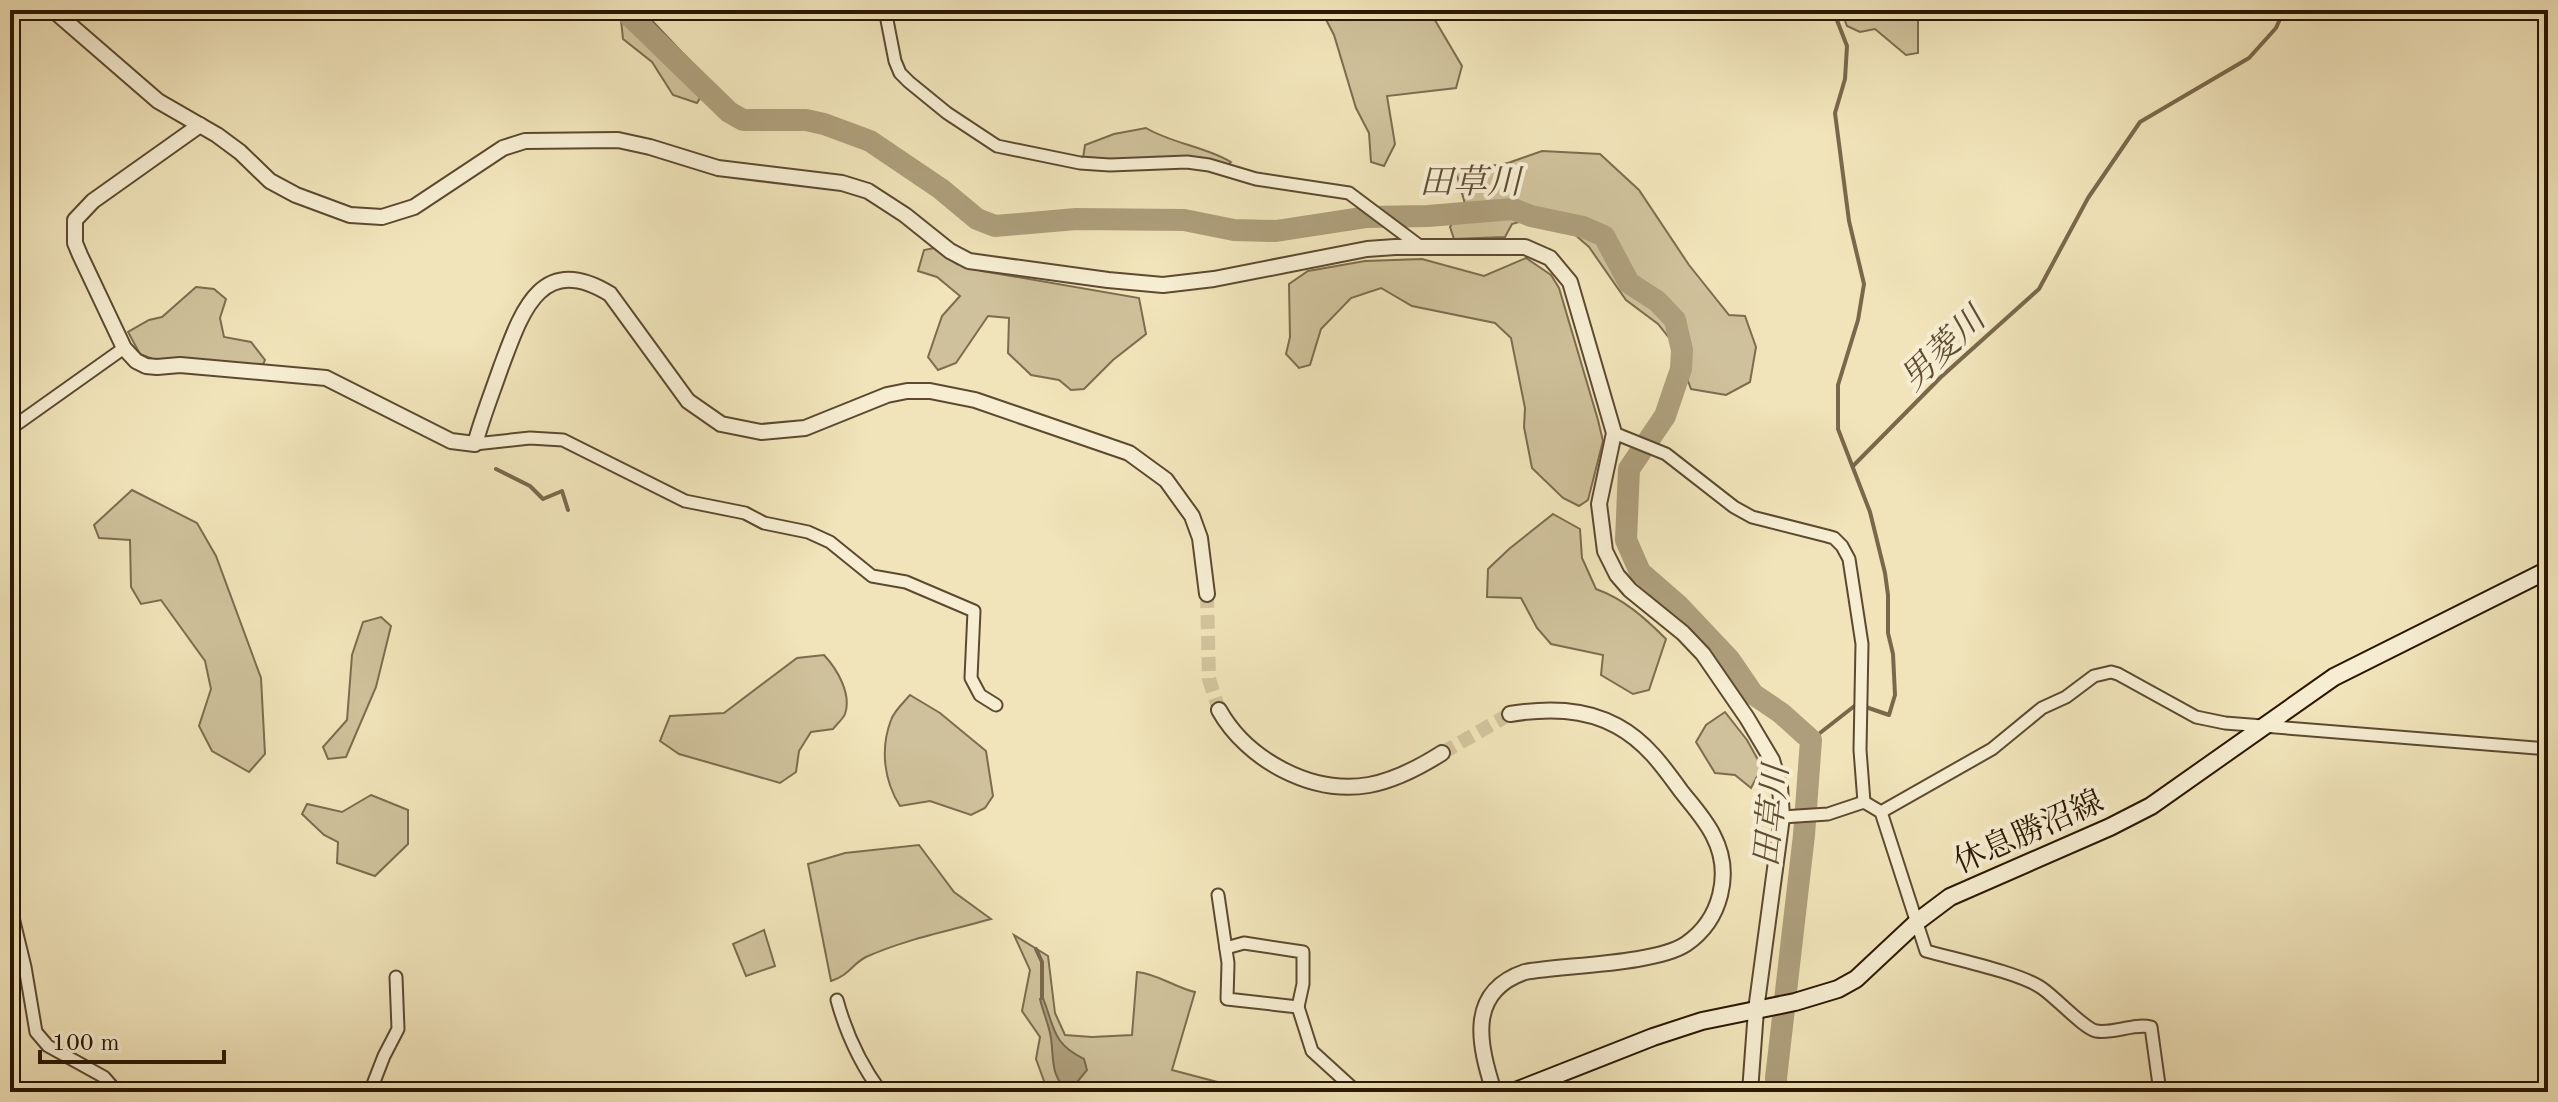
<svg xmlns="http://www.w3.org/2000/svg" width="2558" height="1102" viewBox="0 0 2558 1102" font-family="'Old Standard TT','Noto Serif JP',serif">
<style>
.green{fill:#cfc19b;stroke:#7d6c4e;stroke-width:2}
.water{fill:#ae9e7b;stroke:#7a684b;stroke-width:2}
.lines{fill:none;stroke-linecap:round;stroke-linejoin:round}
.stream{stroke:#7a684b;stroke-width:4}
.river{stroke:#ae9e7b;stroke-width:22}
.tertiary-tunnel{stroke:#d3c59e;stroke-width:14;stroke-dasharray:14 7;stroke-linecap:butt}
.minor-casing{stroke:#5c4a30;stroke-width:15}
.tertiary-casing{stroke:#5c4a30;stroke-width:18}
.secondary-casing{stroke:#2b1702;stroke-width:20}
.minor{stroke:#f6edd2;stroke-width:11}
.tertiary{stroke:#f6edd2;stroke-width:14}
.secondary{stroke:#f6edd2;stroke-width:16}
.labels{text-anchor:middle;stroke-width:8;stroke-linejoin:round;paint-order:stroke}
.street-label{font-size:32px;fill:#2b1702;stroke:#f6edd2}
.water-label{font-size:34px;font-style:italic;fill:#5f4d32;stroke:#f6edd2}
</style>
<rect width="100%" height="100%" fill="#f1e4ba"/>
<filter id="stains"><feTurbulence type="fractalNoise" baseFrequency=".0025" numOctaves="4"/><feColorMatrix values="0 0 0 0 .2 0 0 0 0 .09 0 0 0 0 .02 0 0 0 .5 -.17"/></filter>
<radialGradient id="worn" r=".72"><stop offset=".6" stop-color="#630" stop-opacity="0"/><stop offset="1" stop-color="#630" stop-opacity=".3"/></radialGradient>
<!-- green -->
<g class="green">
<polygon points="613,10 642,10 710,82 697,103 673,95 652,62 623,39 621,20"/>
<polygon points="1321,10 1429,10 1462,66 1456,88 1387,96 1395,144 1384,166 1371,162 1369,133 1356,108 1334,35"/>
<polygon points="1841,10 1918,10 1918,53 1906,55 1875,29 1860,32 1847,26"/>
<path d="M1146,128C1173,144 1204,146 1231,162L1227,166L1083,158L1085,145L1114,134Z"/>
<polygon points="1542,151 1600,154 1639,190 1689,265 1729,315 1745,316 1756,347 1750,382 1726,395 1691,389 1674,344 1658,324 1626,300 1589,247 1550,213 1512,224 1505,237 1454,239 1450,227 1465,204 1456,172 1508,163"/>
<polygon points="934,248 957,264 982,271 1139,298 1146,334 1113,360 1084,389 1071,390 1059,380 1031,375 1008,353 1009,318 988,316 956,363 938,370 928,357 942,316 960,296 937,277 918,271 924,250"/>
<polygon points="1526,258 1551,275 1559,288 1598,420 1603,441 1588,500 1579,506 1563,498 1532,468 1524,427 1525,408 1511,338 1495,323 1412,306 1381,288 1351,298 1321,329 1310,365 1299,368 1286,354 1290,337 1289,284 1308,271 1365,261 1422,259 1484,276"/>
<polygon points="196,287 214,289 226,299 220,318 224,337 251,342 265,360 262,367 181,358 158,361 140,354 128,332 149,320 162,317"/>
<polygon points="132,490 197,523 216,556 261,678 265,754 249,772 212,751 199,726 211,689 205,661 161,600 141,604 131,587 130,540 99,538 94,525"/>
<path d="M1553,514L1580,529L1582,558L1596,589C1624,599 1645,618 1666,639L1649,690L1633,694L1601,675L1603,655L1551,644L1537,628L1521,598L1487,597L1488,569L1509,549Z"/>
<polygon points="381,617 391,626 376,687 346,757 328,759 323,747 347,720 352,655 363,622"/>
<path d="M824,655C837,669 852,694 845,714C843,719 836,725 833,729L811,732L799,751L796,772L780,783L679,754L660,741L670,716L724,713L797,658Z"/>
<path d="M910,695L940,713L986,751L993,796L985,808L971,815L930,801L900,806C884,781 880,749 891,720C894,711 904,702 910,695Z"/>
<polygon points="1725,712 1747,740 1762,767 1751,788 1735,775 1715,773 1696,742 1706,725"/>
<polygon points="371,795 408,810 408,844 375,876 337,863 338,842 324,835 302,814 307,804 342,812"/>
<path d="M919,845L954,892L991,919C949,931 906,939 866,957C852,964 850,975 831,981L808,864L845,853Z"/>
<polygon points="764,930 775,966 746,976 733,944"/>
<path d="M1014,935L1048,956L1055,1013L1065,1035L1092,1037L1132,1035L1137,972C1158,974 1174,987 1195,992L1172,1070L1244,1089L1243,1092H1048L1036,1059L1040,1037L1022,1011L1030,970Z"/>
</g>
<!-- water -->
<path class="water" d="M1043,998C1055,1029 1052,1043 1084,1059L1087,1070L1069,1092C1050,1076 1054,1060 1051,1038C1049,1025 1043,1012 1040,999Z"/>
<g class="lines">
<!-- stream -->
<g class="stream">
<polyline points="1854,465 1941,377 2039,289 2088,198 2140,122 2249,58 2276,28 2284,10"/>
<polyline points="496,469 530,486 543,499 562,491 568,510"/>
<polyline points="1811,740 1857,704 1889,715 1895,695 1893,654 1888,633 1888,595 1885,573 1870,512 1838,429 1838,385 1858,320 1864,284 1849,221 1835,113 1845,79 1847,46 1833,10"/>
<polyline points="1036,949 1042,962 1042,998"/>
</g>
<!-- river -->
<polyline class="river" points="624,10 729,112 743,120 806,120 824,124 870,141 941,189 977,219 995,226 1076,219 1184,220 1234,230 1276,231 1367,217 1428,216 1513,209 1531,216 1583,227 1604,236 1629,283 1657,301 1675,320 1682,350 1681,369 1665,416 1629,469 1626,540 1640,572 1678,605 1729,659 1753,694 1781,713 1811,740 1804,835 1776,1078 1777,1092"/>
<!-- tertiary-tunnel -->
<g class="tertiary-tunnel">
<polyline points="1207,594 1209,679 1219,710"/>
<polyline points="1442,753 1510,714"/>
</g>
<!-- minor casing -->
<g class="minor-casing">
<g id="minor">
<polyline points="885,10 895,61 900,73 909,82 947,113 997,146 1080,163 1110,165 1187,162 1209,165 1256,179 1349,193 1421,247"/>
<polyline points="10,11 11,10"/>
<polyline points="10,429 124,348"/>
<polyline points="1614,433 1666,454 1734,507 1752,517 1827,536 1834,538 1842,546 1849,559 1862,644 1860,750 1864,802"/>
<polyline points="475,444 530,438 563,440 685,501 745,513 764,523 808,532 830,542 872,576 906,582 974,611 971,678 980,695 996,705"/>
<polyline points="1881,812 1992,749 2042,708 2066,697 2094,676 2111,672 2118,674 2196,717 2225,723 2548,749"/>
<path d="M1782,817L1828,814L1864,802L1881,812L1926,951C1954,959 2022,973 2043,989C2056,998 2085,1029 2096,1031C2114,1034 2133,1023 2151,1027L2160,1092"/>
<polyline points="1218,895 1228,963 1227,999 1298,1007 1312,1051 1357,1092"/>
<polyline points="10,905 25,967 36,1032 48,1046 104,1077 117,1092"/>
<polyline points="1226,948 1244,943 1303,952 1303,984 1298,1007"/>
<path d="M837,1000C846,1033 861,1065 881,1092"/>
<polyline points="370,1092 384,1056 398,1029 396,977"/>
</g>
</g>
<!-- tertiary casing -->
<g class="tertiary-casing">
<g id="tertiary">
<polyline points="53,10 158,101 217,135 240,152 270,181 296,195 350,215 382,217 414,207 503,148 525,141 618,140 650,147 718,168 842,183 868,191 905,215 950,251 969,261 1108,280 1163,285 1214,279 1367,249 1395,247 1525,247 1550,258 1570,282 1614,433 1599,504 1605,551 1617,575 1630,590 1683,633 1703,654 1747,718 1772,760 1780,787 1782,817 1756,1010 1750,1092"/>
<path d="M200,125L93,201L75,220V243L80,255L124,348L136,361L146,366L157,367L180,365L326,378L451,441L475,444C482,418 492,393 501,367C521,314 540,251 610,294L688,401L721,424L761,432L805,428L887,395L907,391H930L975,400L1129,453L1166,480L1192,516L1200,538L1207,594"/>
<path d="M1219,710C1247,760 1312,795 1369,785C1396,780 1420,767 1442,753"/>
<path d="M1494,1092C1479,1045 1466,992 1525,972C1565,965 1656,964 1686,944C1721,920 1733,873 1713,835C1705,819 1692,805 1681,791C1663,766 1645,741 1617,726C1584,708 1547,708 1510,714"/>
</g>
</g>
<!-- secondary casing -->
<g class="secondary-casing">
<polyline id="secondary" points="1513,1092 1653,1037 1702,1021 1795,1002 1838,989 1856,979 1918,921 1950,897 2110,827 2151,806 2334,677 2548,570"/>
</g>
<!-- minor -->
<use href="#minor" class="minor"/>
<!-- tertiary -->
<use href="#tertiary" class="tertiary"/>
<!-- secondary -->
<use href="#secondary" class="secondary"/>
</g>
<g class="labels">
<!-- street labels -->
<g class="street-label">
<text transform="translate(2028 831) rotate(-24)" y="11">休息勝沼線</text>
</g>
<!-- water labels -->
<g class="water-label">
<text x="1470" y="193">田草川</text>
<text transform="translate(1942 348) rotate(-44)" y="12">男菱川</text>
<text transform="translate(1770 816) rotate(-84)" y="12">田草川</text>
</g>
</g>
<!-- margin -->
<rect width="2558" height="1102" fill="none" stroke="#f1e4ba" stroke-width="40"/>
<rect x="12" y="12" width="2534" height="1078" fill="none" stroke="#2b1702" stroke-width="4"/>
<rect x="20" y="20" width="2518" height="1062" fill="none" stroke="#2b1702" stroke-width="2"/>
<!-- scale -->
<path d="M40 1050v12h184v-12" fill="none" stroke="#2b1702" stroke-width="4"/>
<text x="52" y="1050" font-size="24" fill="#2b1702" stroke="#f6edd2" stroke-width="6" paint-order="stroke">100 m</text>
<rect width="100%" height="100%" filter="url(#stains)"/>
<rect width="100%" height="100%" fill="url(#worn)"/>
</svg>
